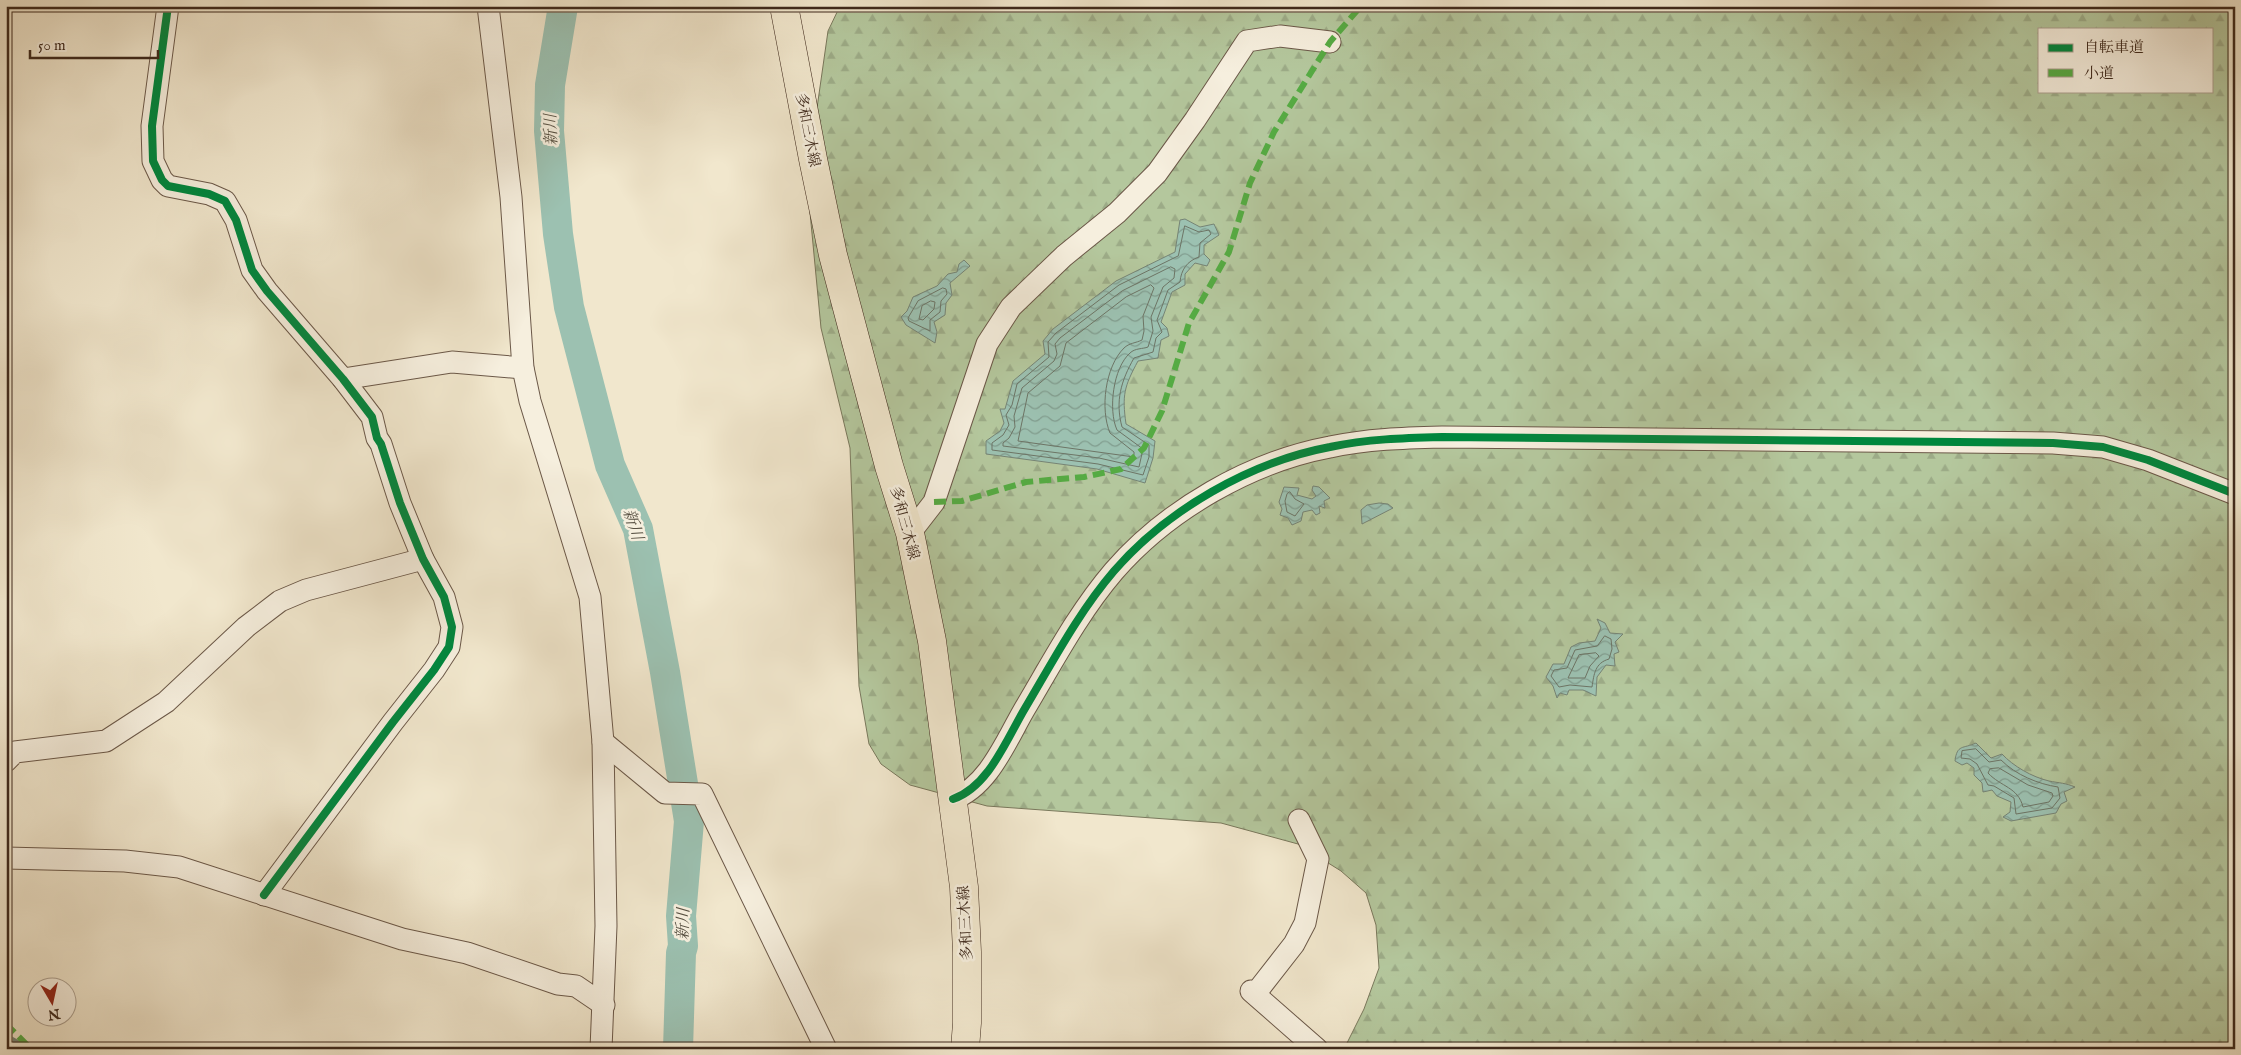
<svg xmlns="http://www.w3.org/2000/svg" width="2241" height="1055" viewBox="0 0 2241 1055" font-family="'IM FELL English','Noto Serif JP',serif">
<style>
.forest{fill:url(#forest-firs);stroke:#79785c;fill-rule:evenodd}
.water{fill:url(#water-waves);stroke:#768475}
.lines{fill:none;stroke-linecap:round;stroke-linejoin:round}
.shore{stroke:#6d7566;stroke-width:1}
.stream{stroke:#768475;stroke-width:5}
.river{stroke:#9cc1b1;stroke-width:30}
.minor-casing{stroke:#6b5848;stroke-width:23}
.major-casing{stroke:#3e291c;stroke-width:29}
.minor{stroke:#f6efde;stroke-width:21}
.major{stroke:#f1e7cd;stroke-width:28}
.quiet{stroke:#55ab43;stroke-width:6;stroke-dasharray:12 6;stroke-linecap:butt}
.cycleway-casing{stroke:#f6efde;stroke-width:11}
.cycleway{stroke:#00873e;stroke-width:8}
.labels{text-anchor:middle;stroke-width:5;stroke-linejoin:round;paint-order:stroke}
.street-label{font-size:15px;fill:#3e291c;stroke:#f6efde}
.water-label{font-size:16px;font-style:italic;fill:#564f41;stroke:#f6efde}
</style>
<defs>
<pattern id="forest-firs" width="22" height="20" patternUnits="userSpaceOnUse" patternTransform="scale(1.25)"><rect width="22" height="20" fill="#b4c79d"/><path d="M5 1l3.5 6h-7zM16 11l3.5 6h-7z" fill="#9cab87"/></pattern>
<pattern id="water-waves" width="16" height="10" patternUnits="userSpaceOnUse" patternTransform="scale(1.25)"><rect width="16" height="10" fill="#9cc1b1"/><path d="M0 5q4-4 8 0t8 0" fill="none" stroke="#819d8f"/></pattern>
</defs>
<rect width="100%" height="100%" fill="#f1e7cd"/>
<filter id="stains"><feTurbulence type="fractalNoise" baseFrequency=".004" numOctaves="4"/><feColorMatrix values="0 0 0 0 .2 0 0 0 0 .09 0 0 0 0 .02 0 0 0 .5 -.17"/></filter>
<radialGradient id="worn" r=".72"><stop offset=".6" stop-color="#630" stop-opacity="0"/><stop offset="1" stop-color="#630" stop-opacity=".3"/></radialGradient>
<!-- forest -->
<path class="forest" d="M840,6H2235V1049H1344L1364,1009L1379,968L1376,925L1366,893L1341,871L1298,844L1221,823L987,806L910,785L881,764L869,744L859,686L850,448L821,328L809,202L816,115L828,31ZM2040,29H2212V91H2040Z"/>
<!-- water -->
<g class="water">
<path d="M1185,219L1200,227L1214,224L1219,235L1204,245V254L1210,260L1207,266L1195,263L1185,274V285L1172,292L1161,322L1167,328L1169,336L1161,340L1158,358L1138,361C1124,387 1122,395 1126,424L1155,441L1153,458L1145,483L1097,469L986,454V441L1000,431L1004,423L1000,409H1005L1013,381L1045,354L1043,341L1053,329L1116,281L1175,252L1180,220Z"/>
<polygon points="964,260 970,266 950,283 952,295 946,303 945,315 934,322 937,332 935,343 906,325 901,317 907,311 913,297 937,286 948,274 957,272 959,264"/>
<polygon points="1313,486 1319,487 1330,498 1324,501 1325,508 1319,506 1320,513 1316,515 1312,510 1303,512 1301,521 1292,525 1288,518 1280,515 1282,509 1279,502 1284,487 1299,488 1297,495 1312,499 1316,496 1312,490"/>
<polygon points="1379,503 1388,504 1393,508 1362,524 1361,510 1367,505"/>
<polygon points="1597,619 1605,623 1610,633 1623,634 1615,642 1619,652 1614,654 1615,666 1606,665 1597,677 1596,696 1583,690 1569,690 1567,695 1560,693 1557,698 1553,686 1546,677 1553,664 1564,664 1571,647 1579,643 1595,641 1601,628"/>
<path d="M1976,743L1991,758L2002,754C2013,766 2032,777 2049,781C2059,783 2066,783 2075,787L2064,792L2067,801L2061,804L2056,813L2011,821L2003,817L2010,812L2011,802L1997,796L1992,790L1983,792L1982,783L1974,775V768L1967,763L1962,765L1955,761C1957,744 1963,749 1976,743Z"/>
</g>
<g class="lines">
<!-- shore -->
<g class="shore">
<path d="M1185,226L1199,232L1209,230L1211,234L1200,243L1199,257C1187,261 1181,270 1180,282L1168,290L1157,320L1162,332L1156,338L1153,352L1134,358C1121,381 1115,401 1122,427L1149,445V457L1143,475L1098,464L992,450V443L1003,435L1009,425L1006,415L1012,405L1017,384L1049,357L1048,342L1056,333L1119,285L1178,256Z"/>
<path d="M1171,267L1175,269L1174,278L1163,287L1151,317L1153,331L1148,347C1143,349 1135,348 1130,353C1113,368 1108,410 1117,430L1143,449L1139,467L1099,458L1003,446V443L1009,438L1015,427L1014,416L1022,388L1054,361L1057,354L1055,344L1060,338L1122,291Z"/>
<path d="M1151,285L1154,288L1143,316L1144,331L1142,340C1136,343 1129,343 1124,348C1105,367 1100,409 1110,433L1134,452V457L1018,441L1028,393L1060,366L1066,343L1126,297Z"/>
<polygon points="943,288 946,289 947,294 941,301 940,312 930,320 930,331 909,321 908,318 918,301"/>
<polygon points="931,301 935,302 934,309 923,320 919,319 922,306"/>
<polygon points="1290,492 1295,499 1304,504 1295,516 1287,512 1285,501 1287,494"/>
<path d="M1605,636L1611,639L1612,649L1609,659C1595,663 1594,674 1592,687L1570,685L1559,687L1551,676L1554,670L1567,668L1575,650L1597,646Z"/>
<polygon points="1596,653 1599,656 1590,666 1585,678 1568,678 1579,655"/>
<path d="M1976,749L1989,762L2001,760C2016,775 2038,784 2058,787L2060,798L2052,808L2016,814L2014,798L1994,786L1988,785L1977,764L1970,759L1961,758L1962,751Z"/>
<path d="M1999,768L2028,785L2052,793L2053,796L2049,802L2023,807C2018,787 2001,787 1988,773L1990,769Z"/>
</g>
<!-- stream -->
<polyline class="stream" points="6,1036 29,1049"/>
<!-- river -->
<polyline class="river" points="563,6 550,85 549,131 558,234 569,307 610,465 638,529 665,672 689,821 681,916 683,946 681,953 678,1049"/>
<!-- minor casing -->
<g class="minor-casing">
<g id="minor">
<polyline points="168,6 152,126 153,161 162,180 168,186 209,194 225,201 236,220 252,270 267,291 343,379 372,417 377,438 381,444 400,503 423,559 444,597 452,627 449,647 434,670 393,722 264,895"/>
<polyline points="488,6 511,197 523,368 530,401 590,597 603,742 606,926 601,1049"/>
<polyline points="343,379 452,362 523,368"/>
<polyline points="910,533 934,502 987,344 1011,307 1064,256 1117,213 1157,173 1195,120 1247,41 1280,36 1330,42"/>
<polyline points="603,742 665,793 702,794 826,1049"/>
<polyline points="6,761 15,752 106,741 166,702 246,627 280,601 306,590 423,559"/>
<path d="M953,799C988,787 1006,741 1024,710C1052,663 1078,613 1114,571C1167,510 1250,462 1330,447C1367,439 1404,438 1442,437L2053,443L2103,447L2148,460L2235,494"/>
<polyline points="6,858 125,861 179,867 402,939 467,953 558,984 576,986 604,1005"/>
<polyline points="1251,991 1317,1049"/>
<polyline points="1255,994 1294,944 1305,923 1318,859 1299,820"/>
</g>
</g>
<!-- major casing -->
<g class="major-casing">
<polyline id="major" points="784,6 813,159 833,255 889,466 910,533 932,641 964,887 967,952 967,1023 965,1049"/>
</g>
<!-- minor -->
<use href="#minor" class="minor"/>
<!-- major -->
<use href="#major" class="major"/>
<!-- quiet -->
<g class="quiet">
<polyline points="934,502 962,501 1026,482 1084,477 1121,469 1144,448 1162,411 1189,323 1229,252 1250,183 1274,132 1330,42 1361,6"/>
<polyline points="6,1024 31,1049"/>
</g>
<!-- cycleway casing -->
<g class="cycleway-casing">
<g id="cycleway">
<polyline points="168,6 152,126 153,161 162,180 168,186 209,194 225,201 236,220 252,270 267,291 343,379 372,417 377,438 381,444 400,503 423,559 444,597 452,627 449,647 434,670 393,722 264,895"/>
<path d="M953,799C988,787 1006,741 1024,710C1052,663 1078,613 1114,571C1167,510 1250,462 1330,447C1367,439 1404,438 1442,437L2053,443L2103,447L2148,460L2235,494"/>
</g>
</g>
<!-- cycleway -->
<use href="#cycleway" class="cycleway"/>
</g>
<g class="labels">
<!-- street labels -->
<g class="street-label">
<text transform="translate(808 130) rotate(79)" y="5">多和三木線</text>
<text transform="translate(905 523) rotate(75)" y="5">多和三木線</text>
<text transform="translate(965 923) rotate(-93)" y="5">多和三木線</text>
</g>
<!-- water labels -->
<g class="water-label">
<text transform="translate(550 130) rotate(-92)" y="6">新川</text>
<text transform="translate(634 524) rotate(72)" y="6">新川</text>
<text transform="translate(682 924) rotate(-88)" y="6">新川</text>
</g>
</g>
<!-- margin -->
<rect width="2241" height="1055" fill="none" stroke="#f1e7cd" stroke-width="25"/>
<rect x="8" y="8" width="2226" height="1040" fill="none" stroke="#3e291c" stroke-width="2.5"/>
<rect x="12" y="12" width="2216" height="1030" fill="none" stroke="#3e291c"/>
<!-- legend -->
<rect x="2038" y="28" width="175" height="65" fill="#f6efde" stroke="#aca090"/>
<rect x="2048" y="44" width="25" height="8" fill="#00873e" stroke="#aca090"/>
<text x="2084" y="52" font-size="15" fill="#3e291c">自転車道</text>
<rect x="2048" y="69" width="25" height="8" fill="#55ab43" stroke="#aca090"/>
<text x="2084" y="78" font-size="15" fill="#3e291c">小道</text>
<!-- north arrow -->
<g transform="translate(52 1002) rotate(171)"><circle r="24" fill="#f6efde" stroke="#aca090"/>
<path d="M0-4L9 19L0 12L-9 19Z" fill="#8f2418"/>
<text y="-8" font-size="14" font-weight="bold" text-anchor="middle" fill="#3e291c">N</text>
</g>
<!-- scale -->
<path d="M30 50v8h128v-8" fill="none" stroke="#3e291c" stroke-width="2.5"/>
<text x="38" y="50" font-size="15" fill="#3e291c" stroke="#f6efde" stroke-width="4" paint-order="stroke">50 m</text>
<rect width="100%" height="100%" filter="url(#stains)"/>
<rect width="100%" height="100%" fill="url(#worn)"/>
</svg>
